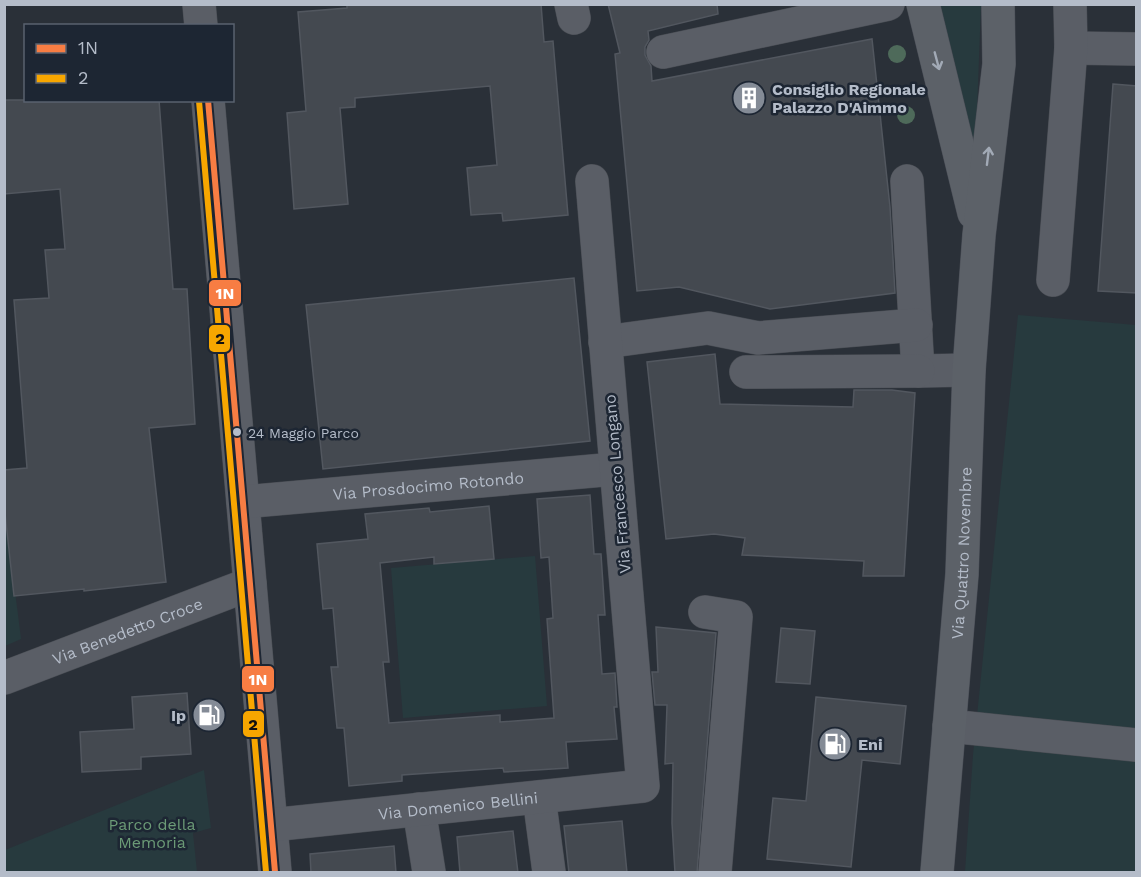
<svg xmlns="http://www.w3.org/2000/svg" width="1141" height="877" viewBox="0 0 1141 877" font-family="'Work Sans',sans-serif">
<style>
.green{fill:#273a3e}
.building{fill:#444950;stroke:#52575f;stroke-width:1.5}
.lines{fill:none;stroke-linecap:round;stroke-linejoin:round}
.minor-casing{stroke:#484c53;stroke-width:34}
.major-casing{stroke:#484c55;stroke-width:34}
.minor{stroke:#5a5e66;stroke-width:33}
.major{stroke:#5c6168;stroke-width:33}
.bus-1-casing{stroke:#1d2633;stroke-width:10}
.bus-2-casing{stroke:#1d2633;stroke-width:10}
.bus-1{stroke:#f77d43;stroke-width:6}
.bus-2{stroke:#f7a600;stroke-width:6}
.tree{fill:#4e6a5a}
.oneway{stroke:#a2aab6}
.bus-dot{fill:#b4bcc9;stroke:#1d2633;stroke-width:2}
.labels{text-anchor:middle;stroke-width:5;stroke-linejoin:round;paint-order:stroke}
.bus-label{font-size:14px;fill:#b4bcc9;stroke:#1d2633;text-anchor:start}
.poi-label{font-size:16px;font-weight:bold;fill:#b4bcc9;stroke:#1d2633;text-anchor:start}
.street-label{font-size:16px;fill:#b4bcc9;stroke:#1d2633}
.park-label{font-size:16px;fill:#6b9a76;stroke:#1d2633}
.line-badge{stroke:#1d2633;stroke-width:2}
.badge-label{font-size:16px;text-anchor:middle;font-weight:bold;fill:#fff}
.pale-badge-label{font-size:16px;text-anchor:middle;font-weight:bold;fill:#111}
</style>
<rect width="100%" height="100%" fill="#2a3038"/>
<!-- green -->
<g class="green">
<polygon points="938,5 981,5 975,163"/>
<polygon points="1018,315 1136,325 1136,872 965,872 973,755"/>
<polygon points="4,504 21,639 5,646 4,646"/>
<polygon points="535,556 547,706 403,718 391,568"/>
<polygon points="204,770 211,828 193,833 197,872 5,872 5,850"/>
</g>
<!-- building -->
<g class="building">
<polygon points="347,4 541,4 544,42 553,41 568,215 503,221 502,213 471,215 467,168 497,165 490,86 355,98 355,107 340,108 348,204 294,209 287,113 306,111 298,12 347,8"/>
<polygon points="608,4 717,4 718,14 648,31 649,40 645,47 645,55 651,66 652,81 872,39 890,207 895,293 770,309 679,287 637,291 615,54 620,53"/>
<polygon points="1113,84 1137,86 1137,293 1098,291"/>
<polygon points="4,100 159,100 173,289 187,289 195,424 149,428 166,582 84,591 84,589 14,596 4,504 4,470 27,468 14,300 49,298 45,250 65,249 60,189 4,194"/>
<polygon points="574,278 590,441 323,469 306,305"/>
<polygon points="715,354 720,404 853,407 854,390 892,390 915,393 904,576 863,576 864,561 742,555 745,538 714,534 666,539 647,362"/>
<polygon points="590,495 594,554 601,554 605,615 598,615 602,674 615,673 617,707 614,707 617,739 566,742 568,768 504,772 503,768 402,775 402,781 349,786 344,728 337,728 331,667 338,667 333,608 323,609 317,544 368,539 365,514 429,508 430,512 489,506 494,559 434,564 434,557 380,563 389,662 383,662 389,723 500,715 500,722 554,718 547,619 553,618 549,557 541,558 537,499"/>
<polygon points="656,627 716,633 697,873 675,873 672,823 673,763 665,764 667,705 655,705 652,672 658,672"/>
<polygon points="781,628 815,631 810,684 776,682"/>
<polygon points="187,693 191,754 141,757 141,769 82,772 80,732 134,729 132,697"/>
<polygon points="816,697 906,706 900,764 862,760 851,867 767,859 773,798 806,801"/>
<polygon points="622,821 627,873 569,873 564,826"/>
<polygon points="513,831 518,873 460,873 457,837"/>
<polygon points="394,846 396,873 311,873 310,854"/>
</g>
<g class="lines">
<!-- minor casing -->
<g class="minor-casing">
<g id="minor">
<polyline points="199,4 201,26"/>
<polyline points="571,4 574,18"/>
<polyline points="1071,48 1136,49"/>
<polyline points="663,52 888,4"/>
<polyline points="208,100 275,872"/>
<polyline points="907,181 918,371 969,370"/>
<polyline points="1053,280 1071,48 1070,4"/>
<polyline points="605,342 708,328 758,338 916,325"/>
<polyline points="746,372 918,371"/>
<path id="s1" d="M243,502L615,469"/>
<polyline points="705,612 736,617 715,872"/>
<path id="s2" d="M4,678L250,584"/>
<polyline points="949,726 1136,745"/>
<polyline points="539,797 549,872"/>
<polyline points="419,809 429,872"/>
<path id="s3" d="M271,825L643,786L592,181"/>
</g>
</g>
<!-- major casing -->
<g class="major-casing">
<g id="major">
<polyline points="923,4 974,213"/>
<path id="s4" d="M937,872L962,574L969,370L979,235L999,64L998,4"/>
</g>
</g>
<!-- minor -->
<use href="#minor" class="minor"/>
<!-- major -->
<use href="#major" class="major"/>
<!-- bus-1 casing -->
<g class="bus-1-casing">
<polyline id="bus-1" points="208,100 275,872"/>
</g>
<!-- bus-2 casing -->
<g class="bus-2-casing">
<polyline id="bus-2" points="199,101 266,872"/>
</g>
<!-- bus-1 -->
<use href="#bus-1" class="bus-1"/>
<!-- bus-2 -->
<use href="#bus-2" class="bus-2"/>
</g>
<!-- trees -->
<g class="tree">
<circle cx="897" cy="54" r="9"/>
<circle cx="906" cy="115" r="9"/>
</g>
<!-- one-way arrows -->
<defs><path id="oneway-shaft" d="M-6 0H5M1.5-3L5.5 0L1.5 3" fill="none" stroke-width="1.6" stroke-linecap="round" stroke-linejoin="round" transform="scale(1.5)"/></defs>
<g class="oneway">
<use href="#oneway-shaft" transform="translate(937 61) rotate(75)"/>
<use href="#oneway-shaft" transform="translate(988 156) rotate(-83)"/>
</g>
<!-- icons -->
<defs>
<g id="building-disc" transform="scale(1.725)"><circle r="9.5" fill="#848b96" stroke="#1d2633"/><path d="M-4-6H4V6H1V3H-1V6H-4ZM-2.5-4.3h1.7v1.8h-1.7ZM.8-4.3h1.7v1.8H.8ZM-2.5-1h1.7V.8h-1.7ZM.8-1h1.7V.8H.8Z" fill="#fff"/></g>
<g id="fuel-disc" transform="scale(1.725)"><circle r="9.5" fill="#848b96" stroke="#1d2633"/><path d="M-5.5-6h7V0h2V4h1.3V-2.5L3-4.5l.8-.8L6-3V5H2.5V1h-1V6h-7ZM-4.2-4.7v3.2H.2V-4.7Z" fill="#fff"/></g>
</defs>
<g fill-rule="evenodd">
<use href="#building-disc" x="749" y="98"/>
<use href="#fuel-disc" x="209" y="715"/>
<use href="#fuel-disc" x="835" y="744"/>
</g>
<!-- markers -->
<circle class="bus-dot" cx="237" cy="432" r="5"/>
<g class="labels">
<!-- bus labels -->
<g class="bus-label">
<text x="248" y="438">24 Maggio Parco</text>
</g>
<!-- poi labels -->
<g class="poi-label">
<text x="772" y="95">Consiglio Regionale<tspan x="772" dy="18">Palazzo D'Aimmo</tspan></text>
<text x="186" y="721" text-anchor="end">Ip</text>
<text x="858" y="750">Eni</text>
</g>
<!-- street labels -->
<g class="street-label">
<text transform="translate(617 484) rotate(-95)" y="6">Via Francesco Longano</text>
<text dy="6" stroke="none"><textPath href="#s1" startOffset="186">Via Prosdocimo Rotondo</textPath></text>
<text dy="6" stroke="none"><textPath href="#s4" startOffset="320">Via Quattro Novembre</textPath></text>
<text dy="6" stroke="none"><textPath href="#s2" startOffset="132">Via Benedetto Croce</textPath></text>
<text dy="6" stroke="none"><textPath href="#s3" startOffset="188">Via Domenico Bellini</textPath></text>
</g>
<!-- park labels -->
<g class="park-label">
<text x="152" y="830">Parco della<tspan x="152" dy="18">Memoria</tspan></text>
</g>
</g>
<g class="line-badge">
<rect x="208" y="279" width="34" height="28" rx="6" fill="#f77d43"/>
<rect x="208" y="324" width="23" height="29" rx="6" fill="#f7a600"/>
<rect x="241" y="665" width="34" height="28" rx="6" fill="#f77d43"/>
<rect x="242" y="710" width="23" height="28" rx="6" fill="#f7a600"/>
</g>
<g class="badge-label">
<text x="225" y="299">1N</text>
<text x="258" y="685">1N</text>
</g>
<g class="pale-badge-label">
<text x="220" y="344">2</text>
<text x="253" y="730">2</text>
</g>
<!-- border -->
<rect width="1141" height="877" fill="none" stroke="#b4bcc9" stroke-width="12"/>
<!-- legend -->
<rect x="24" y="24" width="210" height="78" fill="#1d2633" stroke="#59626f" stroke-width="1.5"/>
<rect x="36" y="44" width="30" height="9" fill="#f77d43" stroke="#59626f" stroke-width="1.5"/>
<text x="78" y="54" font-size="18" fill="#b4bcc9">1N</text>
<rect x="36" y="74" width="30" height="9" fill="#f7a600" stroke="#59626f" stroke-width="1.5"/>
<text x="78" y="84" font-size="18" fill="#b4bcc9">2</text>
</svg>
